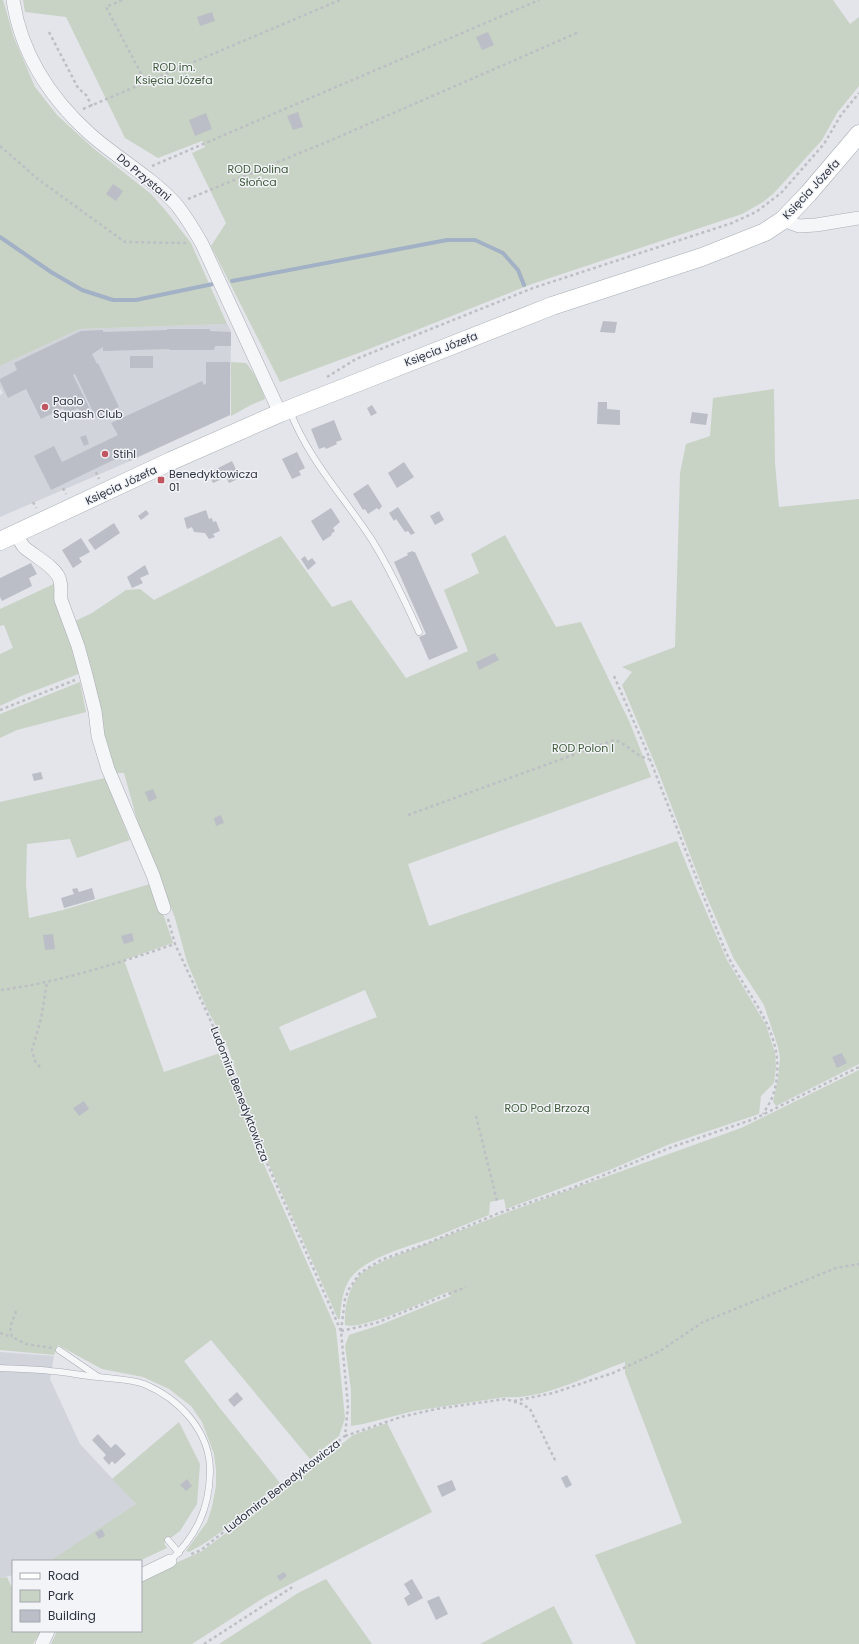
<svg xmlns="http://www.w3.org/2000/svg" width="859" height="1644" viewBox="0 0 859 1644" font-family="Poppins,sans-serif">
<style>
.built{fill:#d1d4db}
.green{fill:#c8d3c5;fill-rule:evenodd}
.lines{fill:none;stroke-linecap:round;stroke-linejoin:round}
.stream{stroke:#a2b1c5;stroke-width:4}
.building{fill:#bbbec6}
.lane-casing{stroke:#a9acb4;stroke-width:7}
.street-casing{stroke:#a9acb4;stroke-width:14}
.secondary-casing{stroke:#a9acb4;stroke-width:19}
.path{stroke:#bdbfc4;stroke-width:2.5;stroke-dasharray:3 3;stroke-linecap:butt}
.lane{stroke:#f5f6f8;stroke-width:6}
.street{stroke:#f5f6f8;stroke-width:13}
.secondary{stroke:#fff;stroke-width:18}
.poi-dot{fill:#c05660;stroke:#f2f4f7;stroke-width:1.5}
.labels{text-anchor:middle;stroke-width:3;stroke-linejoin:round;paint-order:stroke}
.park-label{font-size:11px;fill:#405a3b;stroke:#f2f4f7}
.street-label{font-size:11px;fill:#2d3340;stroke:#f2f4f7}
.poi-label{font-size:11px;fill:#2d3340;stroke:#f2f4f7;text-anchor:start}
</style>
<rect width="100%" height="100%" fill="#e3e5ea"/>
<!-- built -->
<g class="built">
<polygon points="227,324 231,331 230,415 128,462 0,517 0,395 3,393 0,388 0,366 80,329"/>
<polygon points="0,1352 54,1356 50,1379 80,1444 136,1504 56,1558 50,1561 13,1561 13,1575 0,1578"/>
</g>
<!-- green -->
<g class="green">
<polygon points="0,0 3,0 14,38 35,87 57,115 93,148 151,194 166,211 191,243 227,324 80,329 0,366"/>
<polygon points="23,0 833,0 850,24 859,17 859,86 837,113 822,140 774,193 763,202 742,214 532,284 364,351 280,382 211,246 226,223 192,153 205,147 202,141 158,158 125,138 66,17 25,12"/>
<path d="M231,362L246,363C254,373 262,386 265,399L251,405L231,416Z"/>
<polygon points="774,389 775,463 779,507 859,499 859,1064 776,1106 773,1102 778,1078 780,1058 778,1047 764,1005 734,959 704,891 658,771 622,685 632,672 622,667 675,647 680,473 686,444 710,436 713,398"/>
<path d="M505,535L556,627L581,622L630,723L651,777L408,864L429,926L677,841L696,888L727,960L766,1025L775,1053L776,1067L774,1083L761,1096L759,1114L670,1144L612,1169L506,1209L504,1199L490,1202L489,1215C471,1222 453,1230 435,1237C410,1246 374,1255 355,1273C343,1284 341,1304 340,1319H338L262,1149L228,1048L206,1007L187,962L175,918L139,827L124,773H116L112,769L73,622L92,613L126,590L140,589L154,600L281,536L332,607L351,600L406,678L468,651L444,590L479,573L471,554ZM365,990L377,1017L290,1051L279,1027Z"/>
<polygon points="58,582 81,673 21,696 0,706 0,654 13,648 4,625 0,626 0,609"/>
<polygon points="80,682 86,712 17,730 0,738 0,714"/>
<path d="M105,778L130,840L77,858L70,839L27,844L26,884L29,918L63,910L150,884H153L173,943L124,960L164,1072L223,1052L262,1160L336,1329L345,1418L339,1436L310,1459L211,1340L184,1361L219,1407L280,1483C251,1506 221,1536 189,1552L186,1551L207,1522L212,1507L216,1486V1470L214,1454L202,1422L191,1406L169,1389L143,1377L102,1369L58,1345L54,1355L0,1350V802Z"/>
<path d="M859,1070V1644H636L595,1555L682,1523L625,1373V1362C588,1375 544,1400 505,1397L414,1411L363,1424L351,1426V1390L345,1346L349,1335L380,1325L451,1296L448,1292C430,1299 361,1331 345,1325C344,1309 348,1289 359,1276C365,1269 375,1266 383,1261L500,1215L741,1128Z"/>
<polygon points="179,1422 200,1464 197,1504 180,1531 164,1543 167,1548 139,1561 50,1561 136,1504 112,1479"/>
<polygon points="387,1423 432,1512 265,1597 192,1644 51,1644 57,1631 141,1631 141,1579 202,1551 298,1479 353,1435"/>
<polygon points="7,1577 13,1590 13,1631 41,1631 33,1644 0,1644 0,1578"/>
<polygon points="326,1579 372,1644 219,1644 298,1593"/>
<polygon points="554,1606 573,1644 480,1644"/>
</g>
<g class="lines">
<!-- stream -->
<g class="stream">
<polyline points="0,237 51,272 82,290 113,300 136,300 213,284"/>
<polyline points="232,281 447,240 475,240 503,253 518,270 524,285"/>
</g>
</g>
<!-- building -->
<g class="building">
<polygon points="212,12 215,21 200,26 197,17"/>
<polygon points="488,32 494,45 482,50 476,37"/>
<polygon points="298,112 303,127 293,130 287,116"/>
<polygon points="206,113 212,129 195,136 189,120"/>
<polygon points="113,184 123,191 116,201 106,194"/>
<polygon points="603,321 617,322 615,333 600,332"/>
<polygon points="167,329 210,329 210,331 231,332 231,346 215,346 214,350 169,350 169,349 103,351 103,347 92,354 97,364 98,363 119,407 96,418 75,374 73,375 92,413 83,418 78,408 66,414 63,408 41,419 26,389 8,398 0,381 0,379 17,370 14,363 81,331 103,330 103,332 167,330"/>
<rect x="130" y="356" width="23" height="12"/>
<polygon points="206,362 230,362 230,415 129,461 126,454 51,490 34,456 54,446 62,462 118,435 111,423 202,381 204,385 206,384"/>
<polygon points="598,402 607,402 607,409 620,410 620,425 597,424"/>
<polygon points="372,405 377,413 371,416 367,408"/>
<polygon points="692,412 708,414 706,425 690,423"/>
<polygon points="334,420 342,440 336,442 337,444 326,449 325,447 319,449 311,429"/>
<polygon points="86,435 89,444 84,446 80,437"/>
<polygon points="297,452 305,468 299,471 301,475 292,479 282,459"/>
<polygon points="232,461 240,478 229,483 226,477 213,483 208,473"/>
<polygon points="404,462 414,477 397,488 388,473"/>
<polygon points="368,484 382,506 379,510 377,508 368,514 365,509 363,510 353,494"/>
<polygon points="398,507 415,533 411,535 408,531 405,532 396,519 394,521 389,513"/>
<polygon points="331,508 340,522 333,528 335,531 331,534 332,535 323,541 311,521"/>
<polygon points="146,510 149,514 141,520 138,516"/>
<polygon points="206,510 209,519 212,518 213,522 216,521 220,531 213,534 215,537 209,539 205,533 194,532 192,527 187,529 184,518"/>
<polygon points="439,511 444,520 435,525 430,516"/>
<polygon points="114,523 120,533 95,550 88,540"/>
<polygon points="81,538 90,552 79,558 82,562 73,568 62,550"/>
<polygon points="413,551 413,552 415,552 458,648 429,660 419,637 426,634 394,562 408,555 407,553"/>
<polygon points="305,556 308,561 312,558 316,563 308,570 301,559"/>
<polygon points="31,563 37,574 29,578 32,586 2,601 0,597 0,578"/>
<polygon points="145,565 149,574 140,578 143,583 132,588 127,577"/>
<polygon points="495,653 499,660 479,670 476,662"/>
<polygon points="41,772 43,779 34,781 32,774"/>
<polygon points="153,789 157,798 149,802 145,792"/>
<polygon points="221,815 224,823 216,826 214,818"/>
<polygon points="77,888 79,892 92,888 95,899 64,908 61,898 74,894 72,889"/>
<polygon points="132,933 134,941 124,944 121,936"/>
<polygon points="53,934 55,949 45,950 43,935"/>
<polygon points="842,1053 847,1063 837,1068 832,1057"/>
<polygon points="84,1101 89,1109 79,1116 73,1108"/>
<polygon points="237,1392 243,1399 234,1407 228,1400"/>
<polygon points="98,1434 111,1448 115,1444 117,1445 126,1454 115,1464 112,1461 109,1465 103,1458 106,1455 92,1440"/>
<polygon points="567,1475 572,1485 566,1488 561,1478"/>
<polygon points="187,1479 192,1486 186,1491 180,1485"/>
<polygon points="452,1480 456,1490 442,1497 437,1486"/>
<polygon points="102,1529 105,1536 99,1539 95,1533"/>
<polygon points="284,1572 287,1576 280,1581 277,1576"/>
<polygon points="412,1579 423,1598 408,1606 404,1598 410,1594 404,1584"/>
<polygon points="439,1596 448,1614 436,1620 427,1601"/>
</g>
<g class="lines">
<!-- lane casing -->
<g class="lane-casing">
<g id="lane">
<path d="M290,411C308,459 344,497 372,540C390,569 405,601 419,632"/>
<polyline points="59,1350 97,1376"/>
<path d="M0,1368C17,1369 34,1369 51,1371C67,1372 83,1376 99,1377C114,1379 131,1379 144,1384C180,1399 211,1432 210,1473C209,1510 196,1536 170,1561"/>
<polyline points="168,1540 179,1553"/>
</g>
</g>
<!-- street casing -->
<g class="street-casing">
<g id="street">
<path d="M13,0C21,53 50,98 90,134C117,158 150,176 175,203C185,215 194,230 202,244L280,413"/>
<polyline points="783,220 799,226 816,225 859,218"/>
<path d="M15,534C18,538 21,543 24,547C34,556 58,568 60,581C62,588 60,594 61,600L78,646L86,675L95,711L98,736L108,769L153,875L164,908"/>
<polyline points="141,1575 170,1561"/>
<polyline points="42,1644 48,1631"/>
</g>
</g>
<!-- secondary casing -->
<g class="secondary-casing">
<polyline id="secondary" points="0,541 171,461 280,413 552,306 702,257 765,232 783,220 808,194 859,134"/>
</g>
<!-- path -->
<g class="path">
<polyline points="122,0 106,7 146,83"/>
<polyline points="49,32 78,88 86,95 92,106"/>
<polyline points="83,109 340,0"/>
<polyline points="0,146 39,180 125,242 187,243"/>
<polyline points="152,166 539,0"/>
<polyline points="188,199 334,139 579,32"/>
<polyline points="327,377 356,359 533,288 732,223 756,212 781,193 824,144 841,115 859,93"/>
<polyline points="96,472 99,479"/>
<polyline points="63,488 66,494"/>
<polyline points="33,502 36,508"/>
<path d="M614,676L647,752L724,948C746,998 790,1033 774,1092C772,1100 767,1107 763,1114"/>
<polyline points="0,710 75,680"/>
<path d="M408,815L614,740C627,743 636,757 649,759"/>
<polyline points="168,919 175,944 228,1058 262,1152 341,1331 348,1406 345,1436 211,1542 201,1550 189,1555"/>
<path d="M1,990C61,982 118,963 175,944"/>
<polyline points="40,1067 35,1061 32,1050 41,1019 47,982"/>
<polyline points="476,1116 497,1201"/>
<polyline points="16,1311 10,1327 12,1337 26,1344 52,1348"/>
<polyline points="341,1331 345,1299 349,1289 360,1273 381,1260 426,1244 499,1213 572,1188 672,1147 754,1119 859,1067"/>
<polyline points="341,1331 376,1323 466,1287"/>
<polyline points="0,1333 12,1337"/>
<polyline points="514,1401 553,1393 613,1373 660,1351 703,1322 836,1268 859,1264"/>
<polyline points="345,1436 401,1417 436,1409 505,1399 522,1404 530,1409 556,1462"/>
<polyline points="204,1644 294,1586"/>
</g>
<!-- lane -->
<use href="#lane" class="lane"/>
<!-- street -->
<use href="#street" class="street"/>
<!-- secondary -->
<use href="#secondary" class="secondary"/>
</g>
<!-- markers -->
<g class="poi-dot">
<circle cx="45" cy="407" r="4"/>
<circle cx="105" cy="454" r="4"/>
<rect x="157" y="476" width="8" height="8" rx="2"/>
</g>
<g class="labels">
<!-- park labels -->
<g class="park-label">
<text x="174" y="71">ROD im.<tspan x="174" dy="13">Księcia Józefa</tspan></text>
<text x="258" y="173">ROD Dolina<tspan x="258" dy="13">Słońca</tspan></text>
<text x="583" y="752">ROD Polon I</text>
<text x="547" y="1112">ROD Pod Brzozą</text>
</g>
<!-- street labels -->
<g class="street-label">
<text transform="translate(144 177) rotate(40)" y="4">Do Przystani</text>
<text transform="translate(811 189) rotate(-47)" y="4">Księcia Józefa</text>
<text transform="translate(441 349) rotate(-21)" y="4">Księcia Józefa</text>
<text transform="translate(121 485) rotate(-25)" y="4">Księcia Józefa</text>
<text transform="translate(240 1094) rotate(69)" y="4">Ludomira Benedyktowicza</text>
<text transform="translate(282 1486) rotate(-38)" y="4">Ludomira Benedyktowicza</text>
</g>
<!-- poi labels -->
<g class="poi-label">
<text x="53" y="405">Paolo<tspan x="53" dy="13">Squash Club</tspan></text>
<text x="113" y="458">Stihl</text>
<text x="169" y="478">Benedyktowicza<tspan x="169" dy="13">01</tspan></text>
</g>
</g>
<!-- legend -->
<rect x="12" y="1560" width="130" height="72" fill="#f2f4f7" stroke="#a3a7ae"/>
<rect x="20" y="1573" width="20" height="6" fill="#ffffff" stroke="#a3a7ae"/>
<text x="48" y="1580" font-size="12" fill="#2d3340">Road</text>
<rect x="20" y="1590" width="20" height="12" fill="#c8d3c5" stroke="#a3a7ae"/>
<text x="48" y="1600" font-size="12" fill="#2d3340">Park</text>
<rect x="20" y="1610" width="20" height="12" fill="#bbbec6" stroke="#a3a7ae"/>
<text x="48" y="1620" font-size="12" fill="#2d3340">Building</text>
</svg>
